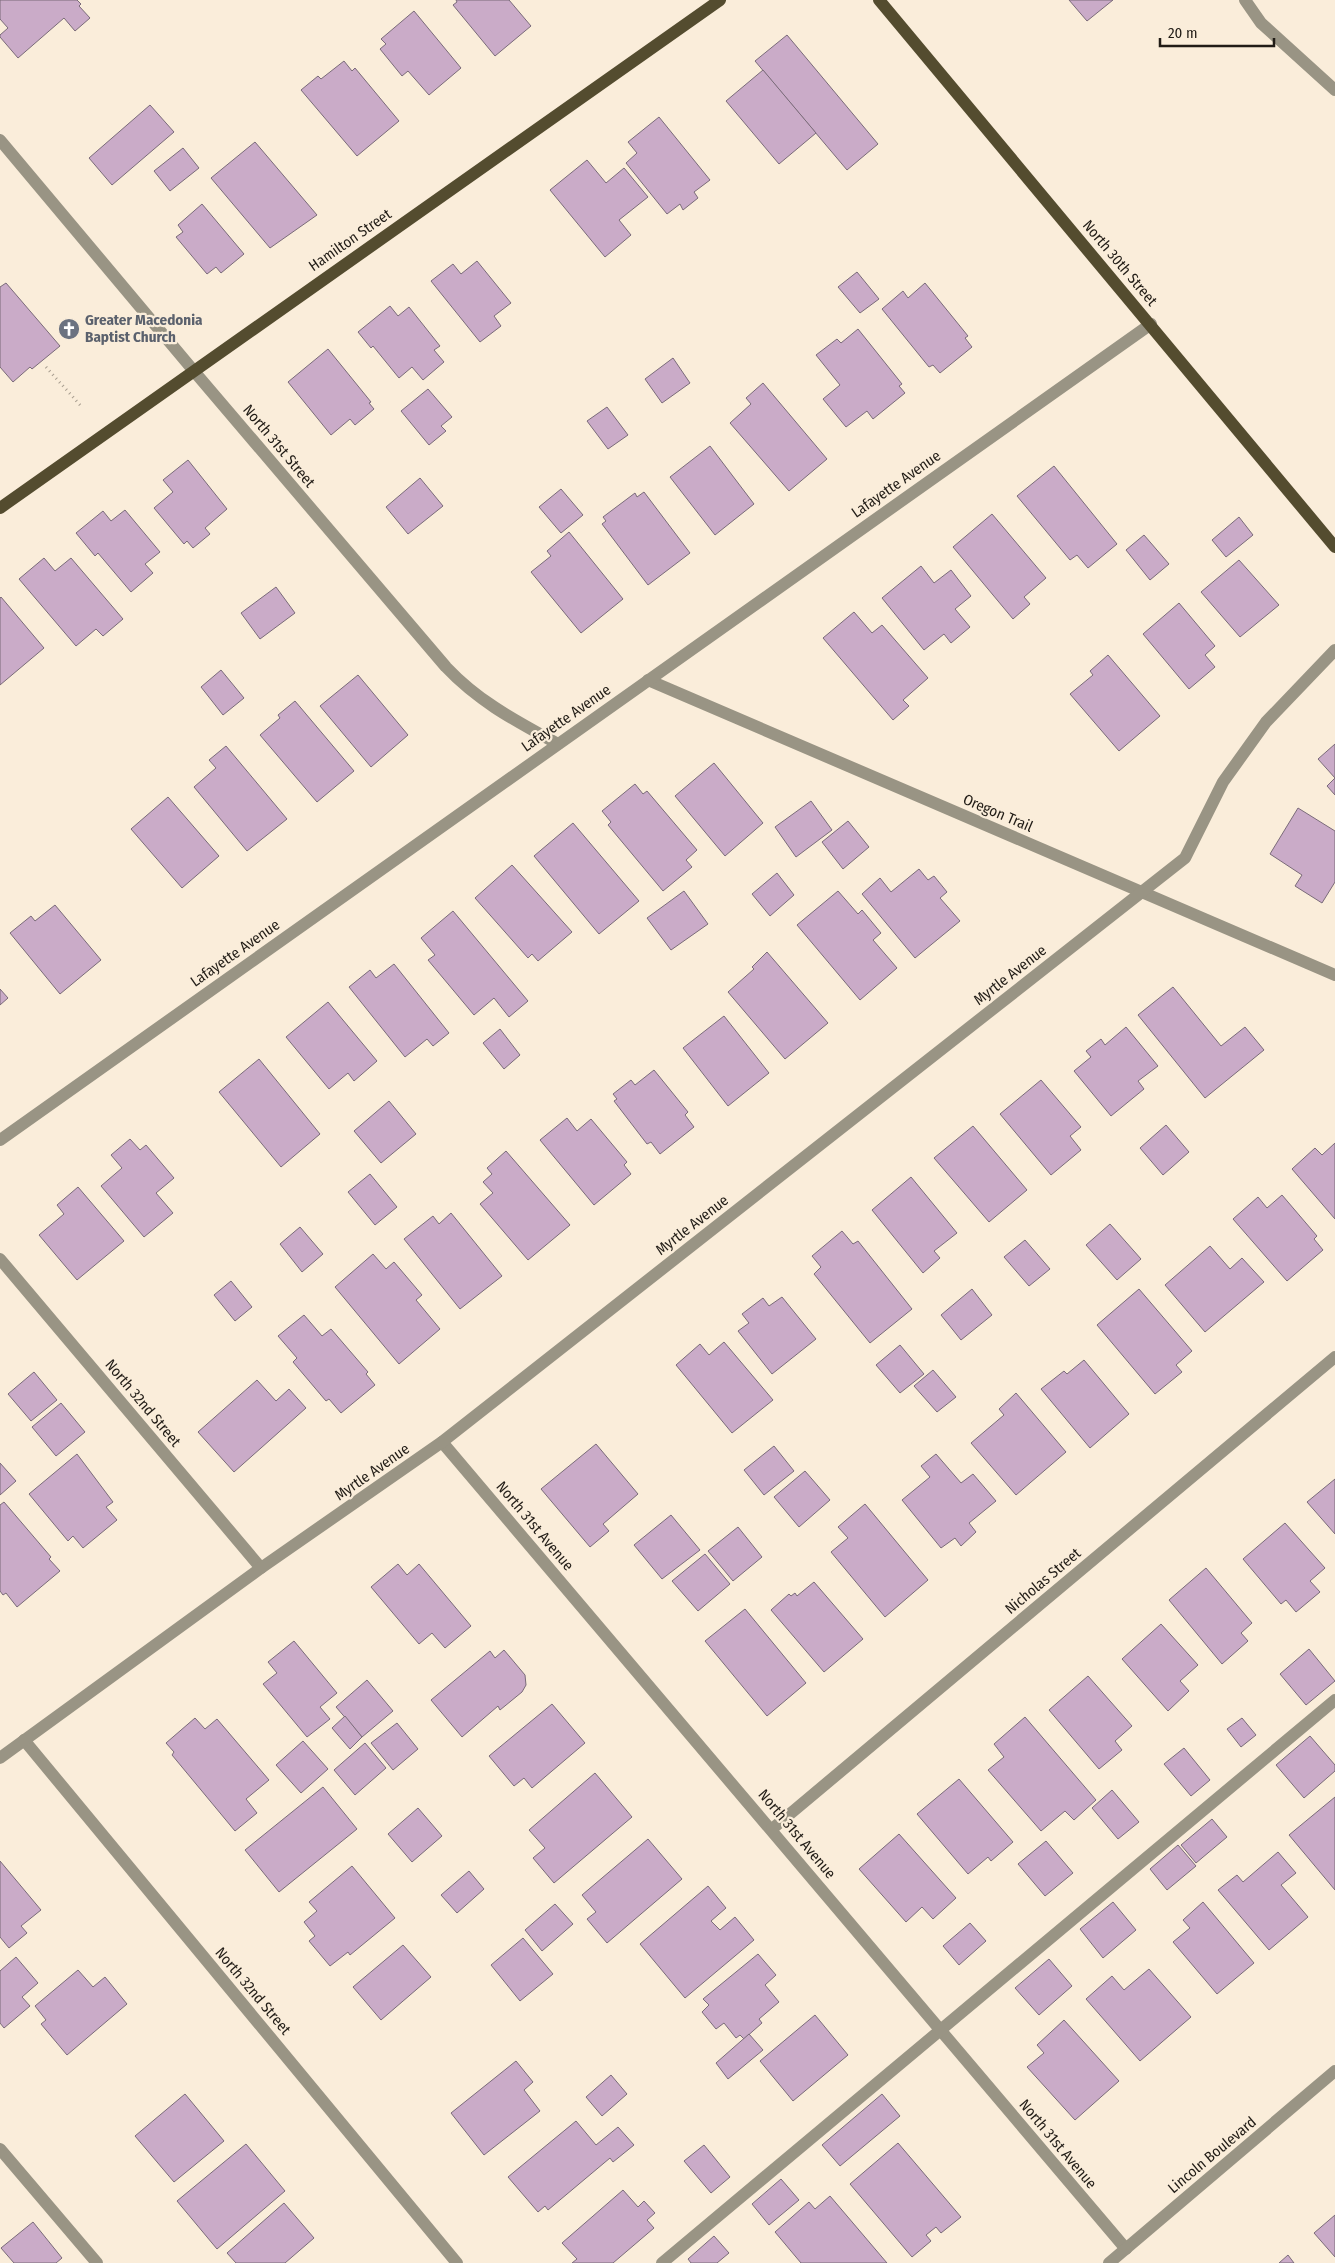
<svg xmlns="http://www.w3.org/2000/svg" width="1335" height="2263" viewBox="0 0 1335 2263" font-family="'Fira Sans Condensed',sans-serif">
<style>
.building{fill:#caabc8;stroke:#7a6b79}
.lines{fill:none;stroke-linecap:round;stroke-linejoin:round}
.path{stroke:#a89e90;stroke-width:3;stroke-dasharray:1 4;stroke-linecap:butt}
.minor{stroke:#999484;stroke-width:12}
.major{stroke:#544c2f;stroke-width:12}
.labels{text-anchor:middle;stroke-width:4.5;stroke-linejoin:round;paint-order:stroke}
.street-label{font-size:15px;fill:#211c16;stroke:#faedda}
.worship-label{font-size:15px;font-weight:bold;fill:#5b616d;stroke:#faedda;text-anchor:start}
</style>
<rect width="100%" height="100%" fill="#faedda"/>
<!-- building -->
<g class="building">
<polygon points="0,0 77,0 81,4 79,6 90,18 75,31 64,18 18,58 0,37 0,35 8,28 0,19"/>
<polygon points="456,0 509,0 531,26 495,56 453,5 457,2"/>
<polygon points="1069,0 1113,0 1087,21"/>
<polygon points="414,11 461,68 429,95 408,71 402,76 380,49 386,44 381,39"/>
<polygon points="787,35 878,144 847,170 755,61"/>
<polygon points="344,61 352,71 355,68 399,121 357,156 301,90 318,76 321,79"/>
<polygon points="763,70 816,133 779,164 726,101"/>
<polygon points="150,105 174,132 112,185 89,158"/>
<polygon points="659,117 710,180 694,192 698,198 683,210 680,204 667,214 626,163 637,153 628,142"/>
<polygon points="255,142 317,215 270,248 211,178"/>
<polygon points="183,148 199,168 170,191 154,171"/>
<polygon points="587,160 606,183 624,168 648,197 619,220 631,235 605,257 550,190"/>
<polygon points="202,204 244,254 221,273 216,267 207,274 176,237 183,232 178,225"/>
<polygon points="477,261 511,303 494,316 501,326 480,342 431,281 453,264 461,274"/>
<polygon points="857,272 879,299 860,313 838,287"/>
<polygon points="6,283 60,346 32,369 30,367 13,382 0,367 0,287"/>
<polygon points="925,283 968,336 965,338 972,347 940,373 933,365 929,367 882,309 903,291 908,298"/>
<polygon points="390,306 398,316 409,307 440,346 434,350 444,362 423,380 412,367 399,378 373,346 371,348 358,332"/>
<polygon points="858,329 902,384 899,386 905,393 873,419 867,411 846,427 823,399 840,385 816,355 837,339 841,343"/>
<polygon points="328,349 371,402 369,403 374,409 355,425 350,419 331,435 288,382"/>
<polygon points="673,358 690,383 662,403 645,379"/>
<polygon points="763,383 827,459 789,491 730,423 751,404 746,398"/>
<polygon points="428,389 452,417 441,426 446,431 429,445 401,411"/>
<polygon points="607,407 628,435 608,449 587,421"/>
<polygon points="710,446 754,504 715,535 670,477"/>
<polygon points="188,460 227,509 205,528 210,534 193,548 187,541 184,544 154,508 173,492 163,480"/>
<polygon points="1054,466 1117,544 1088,568 1077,555 1070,560 1017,496"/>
<polygon points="420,478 443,506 408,534 386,507"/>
<polygon points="561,489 583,515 561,533 539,507"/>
<polygon points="644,492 690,553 648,585 602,524 606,521 603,517 635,493 637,497"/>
<polygon points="125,510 160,552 145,564 153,573 131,592 98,553 95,556 76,533 103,511 111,521"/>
<polygon points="992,514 1046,578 1024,597 1030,604 1013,619 953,547"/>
<polygon points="1239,517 1253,535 1226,557 1212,540"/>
<polygon points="569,532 623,599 581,633 531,572 551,556 547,551"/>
<polygon points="1144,535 1169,564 1150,580 1126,550"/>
<polygon points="44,558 55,571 71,558 123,619 103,636 96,629 76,646 19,579"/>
<polygon points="1239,560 1279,605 1240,637 1201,592"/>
<polygon points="921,566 934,583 951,570 971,596 955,609 970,627 951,643 944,634 924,650 882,598"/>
<polygon points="276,587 295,613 260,639 241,613"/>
<polygon points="1,597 44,648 0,685 0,598"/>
<polygon points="1179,603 1215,646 1205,655 1215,667 1189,689 1143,634"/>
<polygon points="854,612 872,633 882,625 928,678 903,700 909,706 893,720 823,638"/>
<polygon points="1108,655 1160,716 1119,751 1070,694 1093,675 1090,671"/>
<polygon points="221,670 244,698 223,715 201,687"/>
<polygon points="358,675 408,735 371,767 320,706"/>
<polygon points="295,701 354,771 317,802 260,735 280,718 278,715"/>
<polygon points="1335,744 1335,778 1318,759"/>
<polygon points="226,746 287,819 247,851 194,787 216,768 209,760"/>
<polygon points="714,763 763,823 725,856 675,796"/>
<polygon points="1335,778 1335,795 1327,786"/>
<polygon points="635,784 643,794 647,791 697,850 686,860 692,867 663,891 608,825 611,822 602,811"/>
<polygon points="168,797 219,856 182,888 131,829"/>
<polygon points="811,801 832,830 796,857 775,827"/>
<polygon points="1298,808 1335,831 1335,882 1322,903 1295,886 1302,875 1270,854"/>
<polygon points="848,821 869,847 843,869 822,842"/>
<polygon points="573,823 639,901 599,934 534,856"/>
<polygon points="512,865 572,932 538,961 532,954 528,958 475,898"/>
<polygon points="919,869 928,880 934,876 947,892 940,898 960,921 915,958 862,894 880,878 891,892"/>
<polygon points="777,873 794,895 770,916 752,894"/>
<polygon points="684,891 708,924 671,950 647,918"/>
<polygon points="838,891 858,914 862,910 881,933 873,940 897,968 860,1000 797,925"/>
<polygon points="55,905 101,960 60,994 10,933 31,916 35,921"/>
<polygon points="453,911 528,1001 509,1017 494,998 474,1015 428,960 435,955 421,938"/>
<polygon points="767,952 828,1023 785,1059 728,992 754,969 752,967"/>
<polygon points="394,964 449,1033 433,1046 427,1039 405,1057 349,987 370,970 376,978"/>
<polygon points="1173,987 1221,1046 1245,1027 1264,1050 1205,1098 1138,1015"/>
<polygon points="0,989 8,998 0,1005"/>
<polygon points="328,1002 377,1061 354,1081 348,1073 329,1089 286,1037"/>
<polygon points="724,1016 769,1073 728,1106 683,1048"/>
<polygon points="1126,1027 1158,1066 1138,1081 1144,1089 1111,1116 1074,1071 1091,1057 1086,1051 1101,1039 1105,1045"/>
<polygon points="500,1029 520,1055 504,1069 483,1043"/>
<polygon points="259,1059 320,1134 281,1167 219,1092"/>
<polygon points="654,1070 688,1112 685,1115 694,1127 660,1154 651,1142 647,1144 614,1101 617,1099 613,1094 631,1080 635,1085"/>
<polygon points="1041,1080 1081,1127 1070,1136 1081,1150 1051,1175 1000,1114"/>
<polygon points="389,1101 416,1134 381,1163 354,1131"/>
<polygon points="567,1118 577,1131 591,1119 627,1162 624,1165 631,1174 594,1205 540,1140"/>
<polygon points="1166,1125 1189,1152 1163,1175 1140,1148"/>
<polygon points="973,1126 1027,1190 989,1222 934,1158"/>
<polygon points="130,1139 140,1150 146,1145 174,1178 156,1193 173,1213 144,1237 101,1186 122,1168 111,1155"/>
<polygon points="1335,1143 1335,1219 1292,1169 1315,1148 1322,1155"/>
<polygon points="506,1151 570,1225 528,1260 480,1204 493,1193 483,1182 492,1174 487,1168"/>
<polygon points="370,1174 397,1207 375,1225 348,1192"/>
<polygon points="911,1177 957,1233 934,1251 940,1258 923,1273 872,1210"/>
<polygon points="78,1187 124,1241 77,1280 39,1235 64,1214 57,1205"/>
<polygon points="1282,1195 1317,1236 1314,1239 1323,1250 1287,1281 1233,1219 1258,1197 1267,1208"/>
<polygon points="451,1213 502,1276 460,1309 404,1239 433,1216 439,1224"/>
<polygon points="1110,1224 1141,1259 1117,1280 1086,1245"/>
<polygon points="300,1227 323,1254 302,1272 280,1244"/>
<polygon points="842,1231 853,1244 858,1241 912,1309 870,1343 814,1274 821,1267 812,1256"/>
<polygon points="1025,1240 1050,1269 1029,1286 1004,1257"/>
<polygon points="1210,1246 1230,1269 1242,1258 1264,1282 1205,1332 1165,1285"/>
<polygon points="373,1254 386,1269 394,1262 422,1295 416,1300 440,1329 399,1364 335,1287"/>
<polygon points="231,1281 252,1307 235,1321 214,1295"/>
<polygon points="972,1289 992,1315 961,1340 941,1315"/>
<polygon points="1139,1289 1192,1351 1176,1365 1182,1372 1155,1394 1097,1325"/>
<polygon points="782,1297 816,1339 772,1374 738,1331 749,1323 742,1314 763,1298 769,1306"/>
<polygon points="304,1315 322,1336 331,1329 368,1372 366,1374 375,1385 341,1413 329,1399 326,1401 293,1362 297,1358 278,1336"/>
<polygon points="724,1342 773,1400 732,1433 676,1365 700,1344 709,1355"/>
<polygon points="900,1345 924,1374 900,1393 876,1365"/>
<polygon points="1084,1360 1129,1414 1090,1448 1041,1389 1064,1371 1067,1374"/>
<polygon points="933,1370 956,1397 937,1412 914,1386"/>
<polygon points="34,1372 57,1400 31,1421 8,1394"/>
<polygon points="257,1380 276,1401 289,1389 306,1408 234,1472 198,1432"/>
<polygon points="1016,1393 1066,1452 1016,1495 971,1443 1004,1415 999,1409"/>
<polygon points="61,1403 85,1432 56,1456 32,1427"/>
<polygon points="596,1444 638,1494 603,1524 609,1531 590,1547 541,1489"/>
<polygon points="774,1446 794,1471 764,1495 744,1470"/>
<polygon points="77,1454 113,1502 106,1507 117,1520 83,1548 73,1536 68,1541 29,1494"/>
<polygon points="936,1454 961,1483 973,1474 996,1501 969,1523 976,1532 961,1546 955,1538 941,1548 902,1500 930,1477 921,1466"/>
<polygon points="0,1463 16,1481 0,1495"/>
<polygon points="805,1471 830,1500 799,1527 774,1497"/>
<polygon points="1335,1479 1335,1534 1307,1502"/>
<polygon points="4,1502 51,1557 49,1559 60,1571 17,1607 6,1593 3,1595 0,1591 0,1505"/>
<polygon points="865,1504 928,1580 885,1617 831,1552 848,1538 838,1527"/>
<polygon points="671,1515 700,1550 662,1579 634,1545"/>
<polygon points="1285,1523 1325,1568 1310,1581 1320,1592 1296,1612 1286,1600 1281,1604 1243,1559"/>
<polygon points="738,1527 762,1557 733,1581 708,1551"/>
<polygon points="705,1554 730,1584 698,1611 672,1581"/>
<polygon points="398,1564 407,1575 419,1564 471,1626 445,1648 432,1633 419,1644 371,1587"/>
<polygon points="1206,1568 1252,1623 1241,1633 1248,1641 1222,1664 1169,1600"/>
<polygon points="814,1582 863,1639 824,1672 771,1610 789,1594 791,1596 795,1593 797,1596"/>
<polygon points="745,1609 806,1683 767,1716 705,1641"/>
<polygon points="1161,1624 1198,1665 1180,1681 1189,1691 1168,1711 1122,1659"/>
<polygon points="294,1641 337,1693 320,1707 330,1719 307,1737 263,1684 277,1673 268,1662"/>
<polygon points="1309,1649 1335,1681 1306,1705 1280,1674"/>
<polygon points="504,1650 525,1675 526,1685 522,1692 500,1710 498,1706 462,1737 431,1700 490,1651 495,1658"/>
<polygon points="1088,1676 1132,1726 1115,1741 1122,1750 1099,1769 1049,1710"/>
<polygon points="367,1680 393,1711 362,1737 336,1707"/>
<polygon points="552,1704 585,1743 532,1788 524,1778 514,1786 489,1756"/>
<polygon points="345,1716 362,1737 350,1749 332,1728"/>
<polygon points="1025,1717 1096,1800 1074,1820 1065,1811 1041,1831 988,1770 1004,1757 994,1744"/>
<polygon points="195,1718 205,1729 217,1719 269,1780 246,1799 257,1813 235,1831 172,1755 174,1752 166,1743"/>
<polygon points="1242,1718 1256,1735 1241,1747 1227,1729"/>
<polygon points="397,1723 418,1749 393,1770 371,1743"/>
<polygon points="1310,1736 1335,1765 1335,1771 1304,1798 1276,1765"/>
<polygon points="303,1741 328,1769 301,1793 276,1765"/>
<polygon points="365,1743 386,1768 355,1795 334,1770"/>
<polygon points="1184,1748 1210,1780 1191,1796 1164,1764"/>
<polygon points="595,1773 632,1817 554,1883 533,1858 545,1848 529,1830"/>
<polygon points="959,1779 1013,1842 991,1861 988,1857 968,1874 917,1814"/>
<polygon points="323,1787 357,1829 279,1892 245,1850"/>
<polygon points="1112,1790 1139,1822 1118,1839 1092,1808"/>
<polygon points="1335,1797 1335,1890 1289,1835"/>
<polygon points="418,1808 442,1836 412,1862 388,1834"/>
<polygon points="1212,1819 1227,1837 1196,1863 1181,1845"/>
<polygon points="899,1834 956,1898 933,1919 922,1907 906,1922 859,1869"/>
<polygon points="648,1839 682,1879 607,1943 587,1919 596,1912 582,1895"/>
<polygon points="1046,1841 1073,1873 1045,1896 1018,1864"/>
<polygon points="1178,1845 1196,1866 1167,1890 1150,1869"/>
<polygon points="1278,1852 1296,1873 1281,1885 1308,1917 1269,1950 1218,1890 1237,1875 1243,1882"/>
<polygon points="0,1861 41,1910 21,1926 27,1933 9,1948 0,1937"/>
<polygon points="352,1866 395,1918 350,1955 348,1952 330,1966 309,1941 315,1936 304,1922 317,1911 309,1902"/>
<polygon points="469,1871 484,1889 457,1913 441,1895"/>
<polygon points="708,1886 726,1908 711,1921 720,1930 735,1917 754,1940 685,1998 640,1944"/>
<polygon points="1113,1902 1136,1930 1103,1958 1080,1929"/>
<polygon points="1203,1902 1254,1963 1217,1994 1173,1942 1190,1928 1183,1920"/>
<polygon points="555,1904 573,1924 542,1951 525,1930"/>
<polygon points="970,1923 986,1941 959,1965 943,1946"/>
<polygon points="523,1938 553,1974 520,2001 491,1965"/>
<polygon points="403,1945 431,1977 381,2020 353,1987"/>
<polygon points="758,1954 776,1975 765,1985 779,2002 759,2019 762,2023 744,2039 740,2035 736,2038 724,2023 716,2029 702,2012 709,2005 703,1999"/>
<polygon points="16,1957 38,1983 22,1997 30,2006 4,2028 0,2023 0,1971"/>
<polygon points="1049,1959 1072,1986 1039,2015 1015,1988"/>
<polygon points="1149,1969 1191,2017 1140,2061 1086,1999 1112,1976 1124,1990"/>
<polygon points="78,1970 93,1987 105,1977 127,2004 67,2055 41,2024 46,2020 35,2006"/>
<polygon points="815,2015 848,2055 793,2101 760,2061"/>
<polygon points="1064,2020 1119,2081 1075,2120 1027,2067 1044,2053 1037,2045"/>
<polygon points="749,2034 763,2050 728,2079 716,2063"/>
<polygon points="516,2061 533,2082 524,2090 540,2111 484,2155 451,2113"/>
<polygon points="611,2075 627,2094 602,2116 586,2097"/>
<polygon points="185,2094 224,2141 174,2182 135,2136"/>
<polygon points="882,2094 900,2116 840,2166 822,2145"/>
<polygon points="576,2121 596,2145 618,2127 634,2145 613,2162 610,2158 548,2210 545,2206 538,2212 508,2177"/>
<polygon points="898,2143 961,2217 941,2233 936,2227 926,2235 931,2241 912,2257 850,2184"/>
<polygon points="246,2144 285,2191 217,2249 177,2201"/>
<polygon points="704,2145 730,2177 711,2193 684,2161"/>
<polygon points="781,2179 799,2200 769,2225 752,2204"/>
<polygon points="623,2190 638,2207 644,2201 655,2213 647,2220 654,2228 613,2263 572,2263 577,2259 562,2243"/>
<polygon points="830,2196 887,2263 801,2263 775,2232 809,2202 815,2209"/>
<polygon points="284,2203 314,2238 285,2263 236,2263 227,2253"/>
<polygon points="1335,2215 1335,2257 1314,2233"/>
<polygon points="33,2222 62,2258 56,2263 14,2263 1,2248"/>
<polygon points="714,2236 729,2253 717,2263 691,2263 688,2259"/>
<polygon points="1288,2255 1294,2263 1279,2263"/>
</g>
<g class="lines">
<!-- path -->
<polyline class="path" points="46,367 81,406"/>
<!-- minor -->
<g class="minor">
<polyline points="1245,0 1261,23 1335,90"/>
<path d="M0,140L193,370L446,667C479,702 516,721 558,744"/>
<polyline points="648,680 1335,975"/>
<polyline points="0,1140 1151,324"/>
<polyline points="0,1259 261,1568"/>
<polyline points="442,1442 1126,2249"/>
<polyline points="24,1740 457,2263"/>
<polyline points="0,1758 261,1568 442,1442 1185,858 1223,782 1266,722 1335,650"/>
<polyline points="772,1829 1335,1357"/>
<polyline points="0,2149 97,2263"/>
<polyline points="662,2263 1335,1700"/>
<polyline points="1109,2263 1335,2071"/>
</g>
<!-- major -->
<g class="major">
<polyline points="879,0 1335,547"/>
<polyline points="0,508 720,0"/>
</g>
</g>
<!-- icons -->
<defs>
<g id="church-disc" transform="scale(1.125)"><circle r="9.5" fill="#6b7280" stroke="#faedda"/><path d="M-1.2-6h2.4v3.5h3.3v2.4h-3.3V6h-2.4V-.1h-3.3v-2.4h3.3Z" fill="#fff"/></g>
</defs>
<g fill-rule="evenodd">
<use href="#church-disc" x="69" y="329"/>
</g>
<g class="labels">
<!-- street labels -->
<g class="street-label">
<text transform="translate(350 240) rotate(-35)" y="5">Hamilton Street</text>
<text transform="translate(1120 263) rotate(50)" y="5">North 30th Street</text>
<text transform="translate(279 446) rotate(50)" y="5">North 31st Street</text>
<text transform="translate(896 484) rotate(-35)" y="5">Lafayette Avenue</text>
<text transform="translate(566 718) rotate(-35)" y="5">Lafayette Avenue</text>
<text transform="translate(998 813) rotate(23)" y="5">Oregon Trail</text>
<text transform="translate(235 953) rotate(-35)" y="5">Lafayette Avenue</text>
<text transform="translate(1010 975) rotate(-38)" y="5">Myrtle Avenue</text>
<text transform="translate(692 1225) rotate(-38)" y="5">Myrtle Avenue</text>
<text transform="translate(143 1403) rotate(50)" y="5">North 32nd Street</text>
<text transform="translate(372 1472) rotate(-35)" y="5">Myrtle Avenue</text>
<text transform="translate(535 1526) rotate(50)" y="5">North 31st Avenue</text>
<text transform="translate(1043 1581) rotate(-40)" y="5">Nicholas Street</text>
<text transform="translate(797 1834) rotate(50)" y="5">North 31st Avenue</text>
<text transform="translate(253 1991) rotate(50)" y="5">North 32nd Street</text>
<text transform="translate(1058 2144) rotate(50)" y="5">North 31st Avenue</text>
<text transform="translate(1212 2155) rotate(-40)" y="5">Lincoln Boulevard</text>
</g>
<!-- worship labels -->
<g class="worship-label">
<text x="85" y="325">Greater Macedonia<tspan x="85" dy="17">Baptist Church</tspan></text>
</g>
</g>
<!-- scale -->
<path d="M1160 38v8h114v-8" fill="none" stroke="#211c16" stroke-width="2.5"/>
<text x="1168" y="38" font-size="15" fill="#211c16" stroke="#faedda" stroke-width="4" paint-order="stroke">20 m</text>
</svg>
